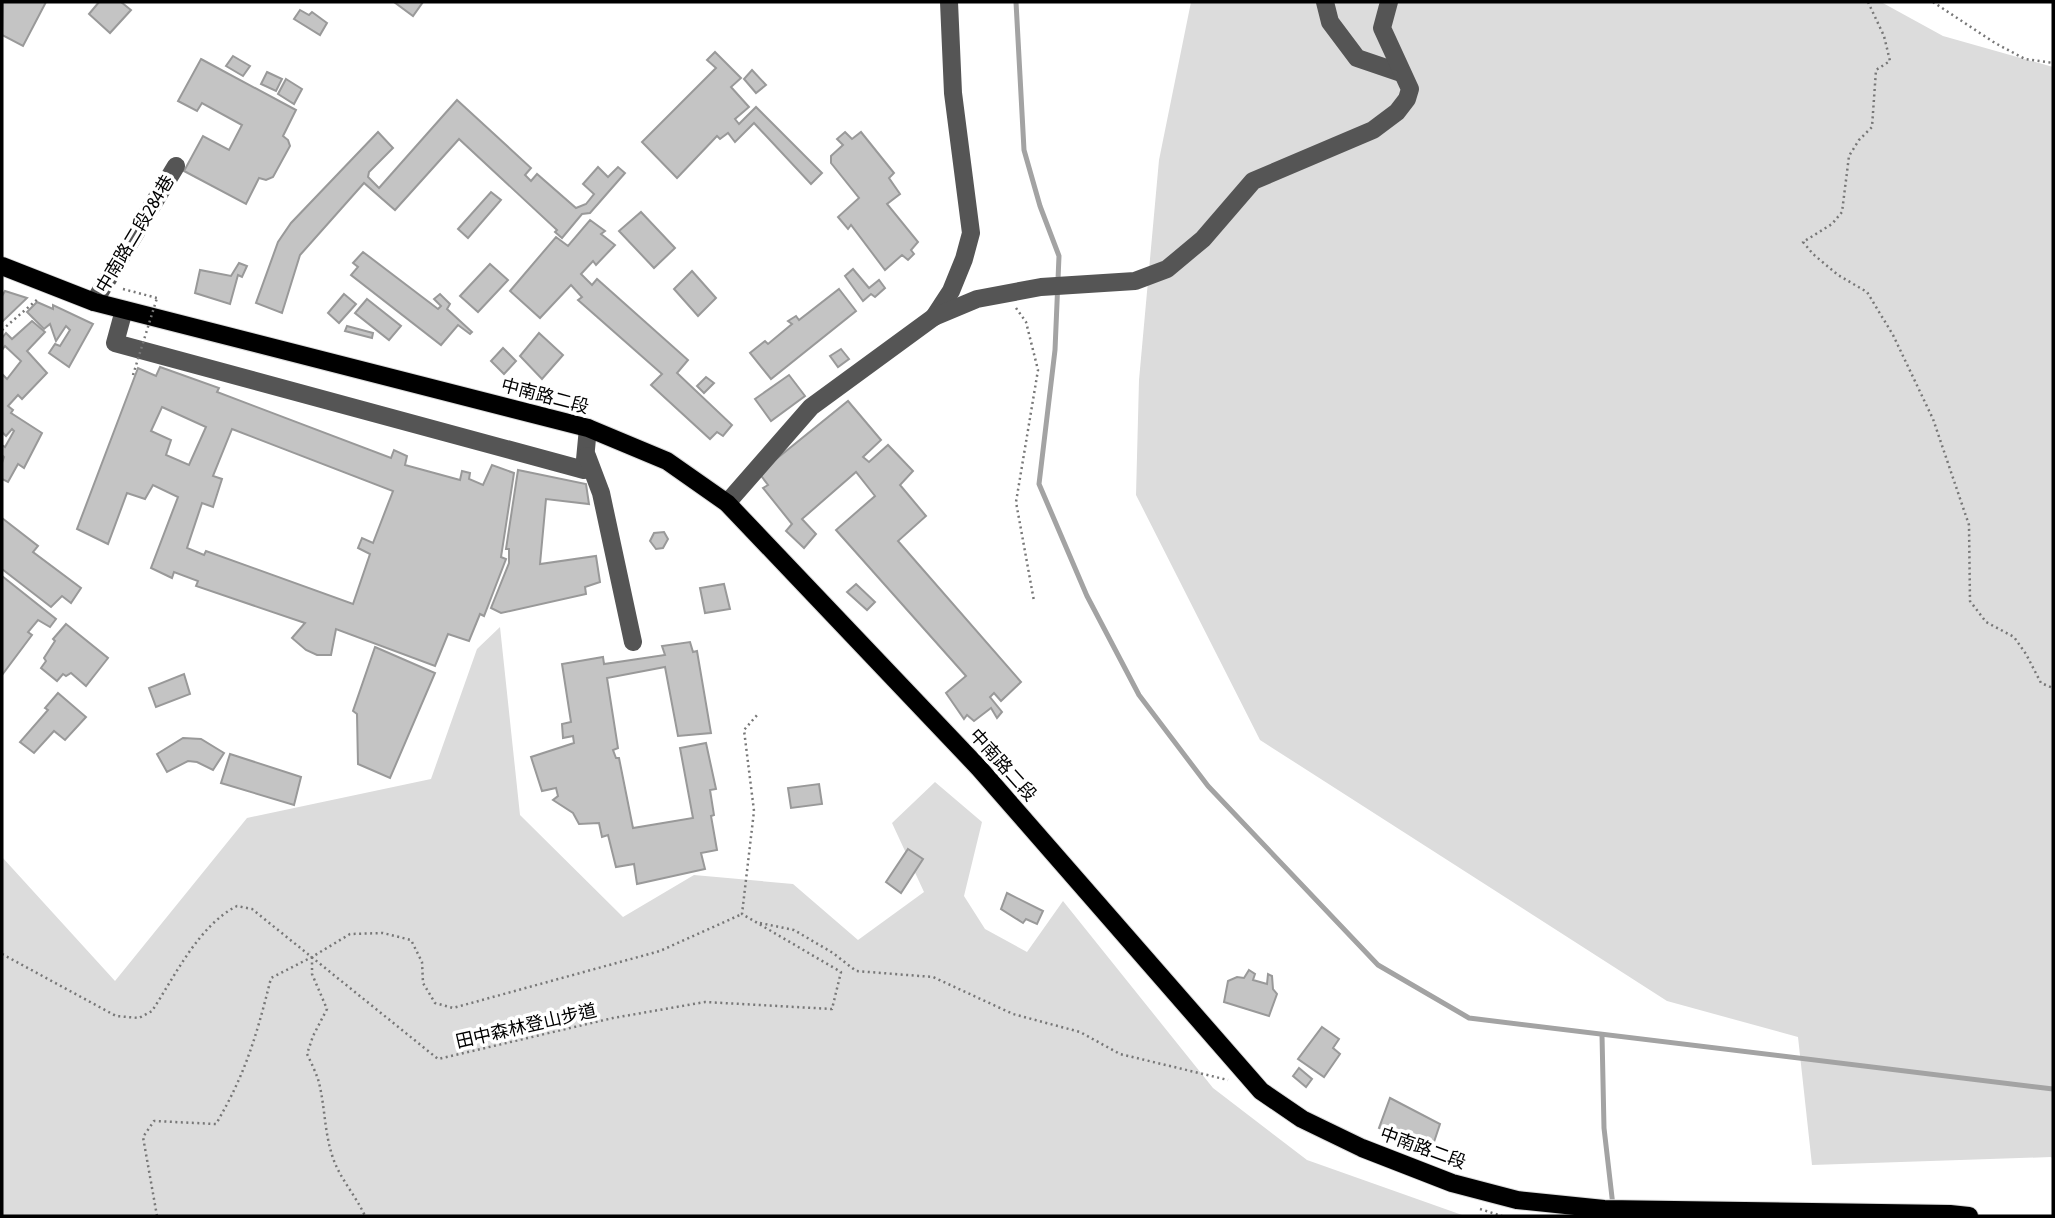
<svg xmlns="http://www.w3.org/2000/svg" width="2055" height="1218" viewBox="0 0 2055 1218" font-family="'Asap Condensed','Noto Sans TC',sans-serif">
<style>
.green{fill:#dcdcdc}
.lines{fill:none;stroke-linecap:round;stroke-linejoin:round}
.stream{stroke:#a3a3a3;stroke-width:5}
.building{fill:#c4c4c4;stroke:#999;stroke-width:2;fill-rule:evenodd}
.major-casing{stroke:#dbdbdb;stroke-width:20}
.path{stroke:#777;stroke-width:2.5;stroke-dasharray:2 3.5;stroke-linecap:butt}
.minor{stroke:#555;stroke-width:18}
.major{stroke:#000;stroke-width:18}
.path-bridge{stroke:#777;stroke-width:2.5;stroke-dasharray:2 3.5;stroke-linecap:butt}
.labels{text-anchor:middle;stroke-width:7;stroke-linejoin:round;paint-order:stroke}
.street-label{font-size:18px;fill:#000;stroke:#fff}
</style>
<rect width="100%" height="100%" fill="#fff"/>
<!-- green -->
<g class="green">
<polygon points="1191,2 1881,2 1943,36 2053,67 2053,1159 2051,1157 1812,1165 1798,1037 1667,1001 1260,740 1136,495 1139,380 1159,160"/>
<polygon points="500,627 520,815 623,917 694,875 793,884 858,940 924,892 892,823 935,782 982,822 964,896 985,929 1027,952 1063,901 1213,1088 1307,1160 1465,1216 2,1216 2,857 115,981 247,818 431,779 477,649"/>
</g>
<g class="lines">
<!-- stream -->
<g class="stream">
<polyline points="1016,2 1024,150 1040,206 1059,256 1055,350 1039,484 1087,596 1139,695 1208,786 1378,965 1469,1018 2053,1089"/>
<polyline points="1602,1035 1604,1128 1613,1206"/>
</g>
</g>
<!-- building -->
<g class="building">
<polygon points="3,2 46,2 23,46 2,35"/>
<polygon points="99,2 121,2 131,10 110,33 89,14"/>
<polygon points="394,2 423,2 413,16"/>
<polygon points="300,10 309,15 312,12 327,23 320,35 294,19"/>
<polygon points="715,52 741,78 731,87 749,107 735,119 739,124 756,107 822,173 811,184 754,123 735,142 728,133 720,139 717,136 677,178 642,142 716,68 707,60"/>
<polygon points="233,56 250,66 243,76 226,66"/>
<polygon points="201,59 296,110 283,136 288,140 290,146 273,177 266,180 259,178 246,204 184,171 203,136 229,150 242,125 202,103 197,111 178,101"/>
<polygon points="752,70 766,85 756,93 744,79"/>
<polygon points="267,72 282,79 276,91 261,84"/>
<polygon points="286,79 302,89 294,104 278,94"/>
<polygon points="457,100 531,168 525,175 531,181 537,174 576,208 586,204 594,194 583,184 598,167 608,177 618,167 625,173 590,213 582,214 562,238 555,232 557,230 459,139 395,210 364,183 300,255 282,313 256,303 278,242 291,223 378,132 393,148 369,172 368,177 379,188"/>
<polygon points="845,132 852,139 861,132 894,173 889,178 900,194 887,204 918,242 911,250 914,254 908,260 902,255 885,270 851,225 848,229 838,217 859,198 831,163 831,156 843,145 837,139"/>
<polygon points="491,192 501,200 468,238 458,229"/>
<polygon points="641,212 675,248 654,268 619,231"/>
<polygon points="590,220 605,231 601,234 615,245 596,265 593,261 581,274 592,285 597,279 688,360 677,373 732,425 723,436 717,432 710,439 651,385 662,374 578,300 582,297 571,285 540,318 510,291 556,237 568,246"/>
<polygon points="363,252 438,309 441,306 434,299 440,294 450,304 447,309 472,332 470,334 458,325 441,345 351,275 358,267 353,263"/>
<polygon points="239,263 247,266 242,277 238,275 230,304 195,293 200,270 231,276"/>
<polygon points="490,264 508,280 478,312 460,296"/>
<polygon points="853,269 869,288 879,280 885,288 875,297 871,294 863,301 845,276"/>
<polygon points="692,271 716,298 698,316 674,289"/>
<polygon points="839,289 856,311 771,379 750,353 765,341 768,344 792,324 788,321 796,316 799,320"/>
<polygon points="5,291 27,298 2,322 2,296"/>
<polygon points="344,294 356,304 339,323 328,313"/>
<polygon points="367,299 401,326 389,340 355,313"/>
<polygon points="37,302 53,309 53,305 93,324 69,367 49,353 55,344 60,346 70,330 66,326 56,341 50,324 44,329 27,312"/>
<polygon points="32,321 45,332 27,351 47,373 22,399 18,395 8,406 13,410 11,413 42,433 24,468 18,464 8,482 2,479 2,463 4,457 2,455 2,445 5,447 14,431 12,429 6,436 3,433 2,434 2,374 7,379 21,361 5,346 2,350 2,338 6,333 12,339"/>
<polygon points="347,326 373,333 372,338 345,331"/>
<polygon points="539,333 563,355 542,379 520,356"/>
<polygon points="503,348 516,361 504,374 491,361"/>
<polygon points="841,349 849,359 838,367 830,356"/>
<path d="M160,367L219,388L217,392L391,458L394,450L407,456L405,465L460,480L462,471L470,473L469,479L483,485L492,465L514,473L501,557L506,559L484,616L480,614L469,641L448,634L435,666L336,629L331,655H317L306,650L292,638L305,623L196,586L198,581L174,572L172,578L151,568L178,497L153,485L145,499L127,493L108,544L77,529L138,368L156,376ZM162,407L206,427L189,465L166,455L171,440L151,431ZM232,429L393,491L373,543L362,538L358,548L370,554L353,604L206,551L204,555L187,548L202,503L213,507L222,479L213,476Z"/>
<polygon points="789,375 805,396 771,421 755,399"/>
<polygon points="706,377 714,383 704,393 697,386"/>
<polygon points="848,401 881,440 863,457 869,462 888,445 913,471 900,485 926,516 898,541 1021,682 1001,701 994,693 990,697 1002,712 997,718 991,708 974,721 967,715 964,719 946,693 966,676 836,530 875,496 856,472 802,519 816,534 804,548 786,531 792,524 763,488 768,485 759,473"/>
<polygon points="518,470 586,484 589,504 546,499 540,564 596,556 600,582 585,587 586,594 501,613 491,608 509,563 509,549 506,549"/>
<polygon points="2,518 38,546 33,552 81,588 71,603 62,596 51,607 2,569"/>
<polygon points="664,532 668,539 663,548 656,549 650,541 654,533"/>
<polygon points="2,576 56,619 50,627 38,620 28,632 32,635 2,675"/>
<polygon points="724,584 730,609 705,613 700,588"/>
<polygon points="856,584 875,602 867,610 847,592"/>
<polygon points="66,624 108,658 86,686 71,673 66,676 63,674 57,681 41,668 46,661 44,658 55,641 53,639"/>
<polygon points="690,642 693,652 697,651 711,733 678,736 665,667 607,678 618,748 613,750 616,758 619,758 633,828 693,818 680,748 706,743 716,789 710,790 714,815 711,816 717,850 701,853 705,869 637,884 634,864 616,867 608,835 602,837 599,823 579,824 573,813 553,800 558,796 556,788 542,791 531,757 574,743 573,736 563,738 562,724 571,722 562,664 603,657 604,664 665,655 662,646"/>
<polygon points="375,647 435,673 390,778 358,764 357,714 353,711"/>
<polygon points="184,674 190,694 156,707 149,688"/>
<polygon points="58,693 86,717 65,740 54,731 34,753 20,742 48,710 45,708"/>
<polygon points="183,738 201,739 224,753 213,770 197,762 188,761 167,772 157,754"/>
<polygon points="230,754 301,777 294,805 221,783"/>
<polygon points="819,784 822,804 791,808 788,788"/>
<polygon points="908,849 923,859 901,893 886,882"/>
<polygon points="1007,893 1043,911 1037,924 1026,919 1023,923 1001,909"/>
<polygon points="1249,970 1255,974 1253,980 1267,984 1268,974 1272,976 1273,989 1277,994 1269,1016 1224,1002 1228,981 1237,977 1244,978"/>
<polygon points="1322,1027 1339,1039 1333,1048 1340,1054 1324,1077 1298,1059"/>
<polygon points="1299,1068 1312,1079 1306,1087 1293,1076"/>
<polygon points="1390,1098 1440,1124 1432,1148 1379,1128"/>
</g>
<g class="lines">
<!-- major casing -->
<g class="major-casing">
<polyline id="major" points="2,266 94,302 588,428 667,461 727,503 979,768 1261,1091 1302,1119 1362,1148 1452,1183 1517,1200 1604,1209 1950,1214 1969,1216"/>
</g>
<!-- path -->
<g class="path">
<polyline points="1868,2 1884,36 1890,61 1876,70 1872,127 1859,140 1849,156 1842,212 1832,224 1803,242 1813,254 1838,275 1867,292 1893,335 1933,419 1969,525 1970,601 1986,622 2014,637 2026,654 2041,683 2053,688"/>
<polyline points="1933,2 1995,43 2025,59 2053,63"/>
<polyline points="123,289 157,298"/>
<polyline points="1016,308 1026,322 1038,370 1016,502 1034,601"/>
<polyline points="2,330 39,298"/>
<polyline points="760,923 794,930 833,953 856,971 933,977 1013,1014 1080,1032 1120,1054 1228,1080"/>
<path d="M2,954L116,1016L139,1018L152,1011C175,976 199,925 237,906L252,909L438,1059L613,1018L705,1002L832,1009L841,972L742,914L754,811L744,730L758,714"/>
<path d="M312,957V974L327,1009L313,1036L307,1054C311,1062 315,1071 318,1079C325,1104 324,1130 332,1155C339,1178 355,1194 365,1216"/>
<polyline points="1480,1209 1502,1216"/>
<path d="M157,1216L143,1137L154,1121L216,1124C246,1073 257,1034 271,978L312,957L350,934L383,933L411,940L422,962L423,983L435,1003L453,1008L660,951L742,914"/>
</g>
<!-- minor -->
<g class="minor">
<polyline points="1325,2 1330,22 1357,58 1401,73"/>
<polyline points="94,302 176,166"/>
<polyline points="124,310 115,343 584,470 588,428"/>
<polyline points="934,317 951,291 964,259 971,233 953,93 949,2"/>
<polyline points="587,456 601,493 633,642"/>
<polyline points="727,503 811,407 934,317 977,299 1041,287 1135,281 1167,269 1203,239 1253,181 1373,130 1397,112 1407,99 1410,89 1382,28 1389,2"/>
</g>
<!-- major -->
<use href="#major" class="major"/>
<!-- path-bridge -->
<polyline class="path-bridge" points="133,375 157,298"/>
</g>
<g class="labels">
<!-- street labels -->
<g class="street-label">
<text transform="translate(135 234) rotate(-59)" y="6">中南路二段284巷</text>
<text transform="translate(545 396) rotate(15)" y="6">中南路二段</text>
<text transform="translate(1003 765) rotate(48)" y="6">中南路二段</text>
<text transform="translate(526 1026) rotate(-13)" y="6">田中森林登山步道</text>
<text transform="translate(1423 1148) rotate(20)" y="6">中南路二段</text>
</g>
</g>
<!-- border -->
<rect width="2055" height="1218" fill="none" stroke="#000000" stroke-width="7"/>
</svg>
